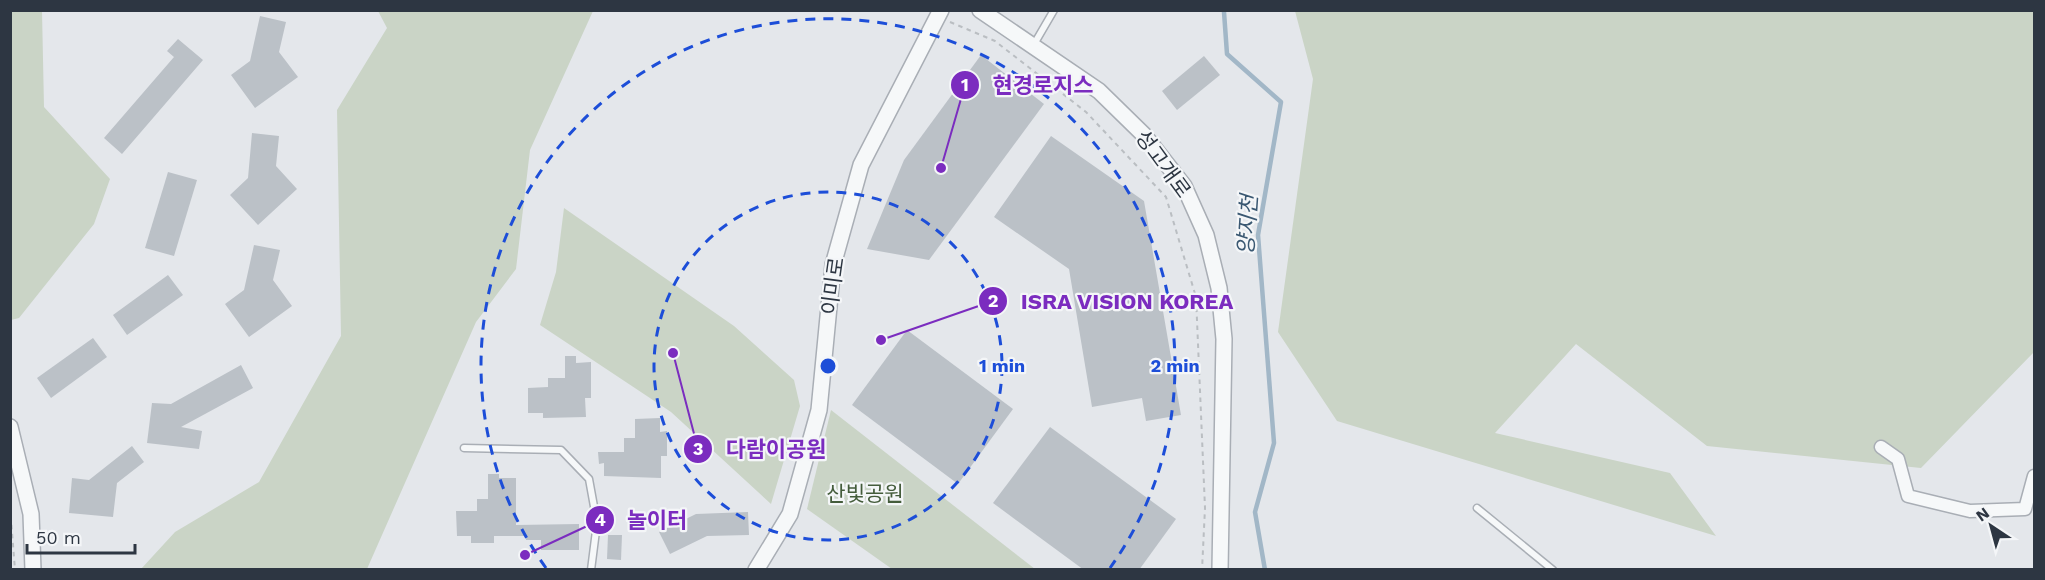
<svg xmlns="http://www.w3.org/2000/svg" width="2045" height="580" viewBox="0 0 2045 580" font-family="'Work Sans','Noto Sans KR',sans-serif">
<style>
.green{fill:#cad4c6}
.lines{fill:none;stroke-linecap:round;stroke-linejoin:round}
.stream{stroke:#a2b7c7;stroke-width:4.5}
.building{fill:#bbc1c7}
.service-casing{stroke:#a9aeb5;stroke-width:9}
.minor-casing{stroke:#a9aeb5;stroke-width:15}
.tertiary-casing{stroke:#a9aeb5;stroke-width:18}
.path{stroke:#babec2;stroke-width:2;stroke-dasharray:4.5 4.5;stroke-linecap:butt}
.service{stroke:#f6f8f9;stroke-width:6}
.minor{stroke:#f6f8f9;stroke-width:12}
.tertiary{stroke:#f6f8f9;stroke-width:15}
.ring{fill:none;stroke:#1d4ed8;stroke-width:3;stroke-dasharray:10 8}
.labels{text-anchor:middle;stroke-width:4.5;stroke-linejoin:round;paint-order:stroke}
.street-label{font-size:21px;fill:#2d3642;stroke:#f4f6f8}
.park-label{font-size:21px;fill:#445c3b;stroke:#f4f6f8}
.water-label{font-size:22px;font-style:italic;fill:#3a5872;stroke:#f4f6f8}
.centre{fill:#1d4ed8;stroke:#f4f6f8;stroke-width:3}
.ring-label{font-size:18px;text-anchor:middle;font-weight:bold;fill:#1d4ed8;stroke:#f4f6f8;stroke-width:4.5;stroke-linejoin:round;paint-order:stroke}
.leader{fill:none;stroke:#7b2cbf;stroke-width:2}
.callout-dot{fill:#7b2cbf;stroke:#f4f6f8;stroke-width:2}
.mark-label{font-size:18px;text-anchor:middle;font-weight:bold;fill:#fff}
.callout-label{font-size:22px;text-anchor:middle;font-weight:bold;fill:#7b2cbf;stroke:#f4f6f8;stroke-width:4.5;stroke-linejoin:round;paint-order:stroke}
</style>
<rect width="100%" height="100%" fill="#e4e7eb"/>
<!-- green -->
<g class="green">
<polygon points="10,11 42,11 44,107 110,179 94,224 19,318 11,320"/>
<polygon points="378,11 593,11 530,150 516,269 476,322 367,569 141,569 175,532 259,482 341,336 337,110 387,28"/>
<polygon points="1295,11 2034,11 2034,352 1921,468 1707,446 1576,344 1495,433 1670,473 1716,536 1337,421 1278,332 1313,79"/>
<polygon points="564,208 734,326 794,380 800,406 771,504 671,412 540,325 556,272"/>
<polygon points="831,410 1035,569 892,569 807,509"/>
</g>
<g class="lines">
<!-- stream -->
<polyline class="stream" points="1224,12 1227,54 1281,102 1258,235 1274,443 1255,512 1265,570"/>
</g>
<!-- building -->
<g class="building">
<polygon points="260,16 286,22 279,52 298,77 255,108 231,75 250,61"/>
<polygon points="178,39 203,60 122,154 104,138 174,57 167,51"/>
<polygon points="981,55 1044,104 929,260 867,249 904,160"/>
<polygon points="1204,56 1220,75 1177,110 1162,91"/>
<polygon points="252,133 279,136 276,166 297,189 258,225 230,195 248,178"/>
<polygon points="1051,136 1144,201 1181,415 1146,421 1142,398 1092,407 1069,269 994,217"/>
<polygon points="168,172 197,180 174,256 145,248"/>
<polygon points="254,245 280,250 273,280 292,306 249,337 225,304 244,290"/>
<polygon points="168,275 183,295 127,335 113,315"/>
<polygon points="907,330 1013,409 958,484 852,405"/>
<polygon points="93,338 107,357 51,398 37,378"/>
<polygon points="565,356 576,356 576,363 591,362 591,398 585,398 586,417 543,418 543,413 528,413 528,388 548,387 548,378 565,378"/>
<polygon points="241,365 253,388 181,427 202,431 199,449 147,443 152,403 171,404"/>
<polygon points="660,418 660,432 667,431 667,456 661,456 661,478 604,476 604,463 599,464 598,452 624,452 624,438 635,438 635,419"/>
<polygon points="1050,427 1176,519 1139,570 1084,570 993,503"/>
<polygon points="132,446 144,462 117,483 113,517 69,513 72,478 89,480"/>
<polygon points="488,474 499,474 499,478 516,478 516,525 579,524 579,550 541,550 541,540 526,540 526,536 494,536 494,543 471,543 471,536 457,536 456,511 477,511 477,499 488,499"/>
<polygon points="748,512 749,535 707,536 670,554 659,532 696,514"/>
<polygon points="608,535 622,535 621,560 607,559"/>
</g>
<g class="lines">
<!-- service casing -->
<g class="service-casing">
<g id="service">
<polyline points="1033,46 1054,10"/>
<polyline points="464,448 561,450 589,479 597,523 591,570"/>
<polyline points="1477,508 1553,570"/>
</g>
</g>
<!-- minor casing -->
<g class="minor-casing">
<polyline id="minor" points="1881,447 1898,459 1908,496 1970,511 2025,509 2034,476"/>
</g>
<!-- tertiary casing -->
<g class="tertiary-casing">
<g id="tertiary">
<polyline points="980,10 1099,91 1144,135 1184,186 1206,235 1219,288 1224,339 1220,570"/>
<polyline points="10,427 31,514 33,570"/>
<polyline points="756,570 790,514 819,410 833,265 861,165 941,10"/>
</g>
</g>
<!-- path -->
<g class="path">
<polyline points="950,22 995,41 1086,112 1166,197 1196,297 1205,508 1202,570"/>
<polyline points="10,507 15,570"/>
</g>
<!-- service -->
<use href="#service" class="service"/>
<!-- minor -->
<use href="#minor" class="minor"/>
<!-- tertiary -->
<use href="#tertiary" class="tertiary"/>
</g>
<!-- distance rings -->
<g class="ring">
<circle cx="828" cy="366" r="174"/>
<path d="M546 568A347 347 0 1 1 1110 568"/>
</g>
<g class="labels">
<!-- street labels -->
<g class="street-label">
<text transform="translate(1163 164) rotate(54)" y="7">성고개로</text>
<text transform="translate(833 286) rotate(-82)" y="7">이미로</text>
</g>
<!-- park labels -->
<g class="park-label">
<text x="865" y="501">산빛공원</text>
</g>
<!-- water labels -->
<g class="water-label">
<text transform="translate(1247 225) rotate(-86)" y="8">양지천</text>
</g>
</g>
<circle cx="828" cy="366" r="9" class="centre"/>
<g class="ring-label">
<text x="1002" y="372">1 min</text>
<text x="1175" y="372">2 min</text>
</g>
<!-- callouts -->
<path class="leader" d="M941 168L965 85M881 340L993 301M673 353L698 449M525 555L600 520"/>
<g class="callout-dot">
<circle cx="941" cy="168" r="6"/>
<circle cx="881" cy="340" r="6"/>
<circle cx="673" cy="353" r="6"/>
<circle cx="525" cy="555" r="6"/>
<circle cx="965" cy="85" r="15"/>
<circle cx="993" cy="301" r="15"/>
<circle cx="698" cy="449" r="15"/>
<circle cx="600" cy="520" r="15"/>
</g>
<g class="mark-label">
<text x="965" y="91">1</text>
<text x="993" y="307">2</text>
<text x="698" y="455">3</text>
<text x="600" y="526">4</text>
</g>
<g class="callout-label">
<text x="1043" y="93">현경로지스</text>
<text x="1127" y="309">ISRA VISION KOREA</text>
<text x="776" y="457">다람이공원</text>
<text x="657" y="528">놀이터</text>
</g>
<!-- border -->
<rect width="2045" height="580" fill="none" stroke="#2d3642" stroke-width="24"/>
<!-- north arrow -->
<g transform="translate(1991 526) rotate(324)" stroke="#f4f6f8" stroke-width="4.5" paint-order="stroke">
<path d="M0-4.5L10 22L0 15L-10 22Z" fill="#2d3642"/>
<text y="-9" font-size="16" font-weight="bold" text-anchor="middle" fill="#2d3642">N</text>
</g>
<!-- scale -->
<path d="M27 544v9h108v-9" fill="none" stroke="#2d3642" stroke-width="3"/>
<text x="36" y="544" font-size="18" fill="#2d3642" stroke="#f4f6f8" stroke-width="4.5" paint-order="stroke">50 m</text>
</svg>
